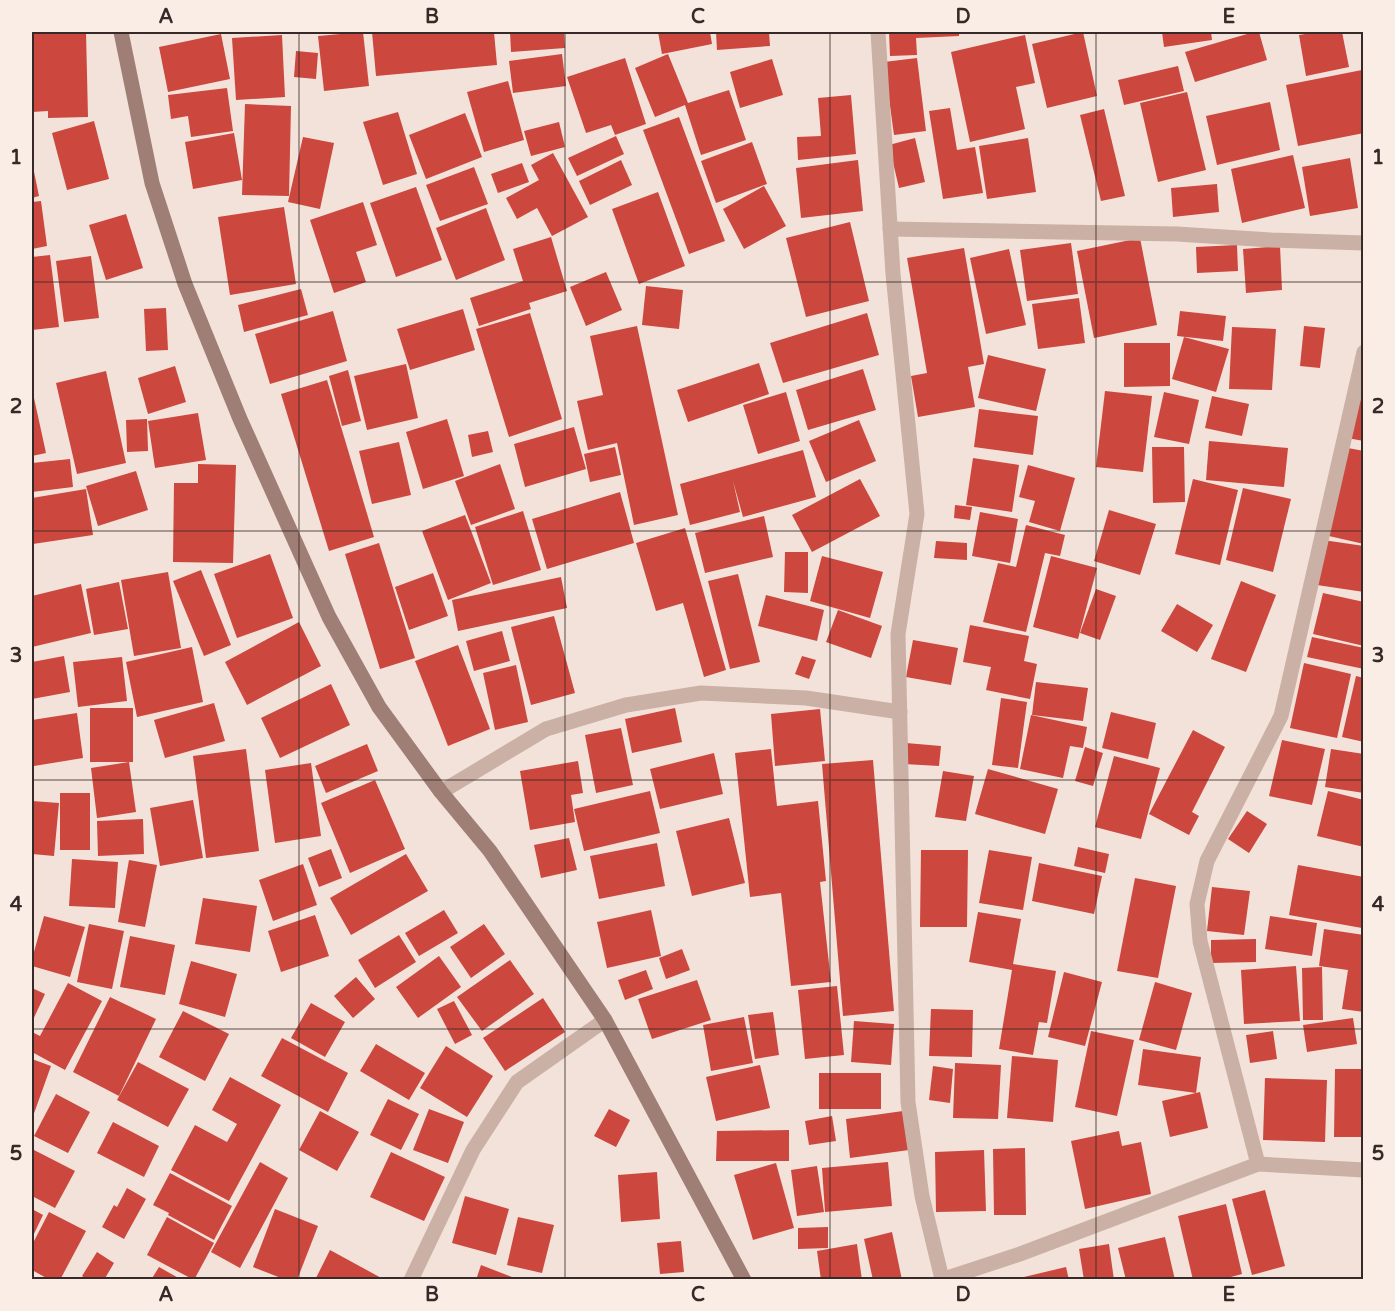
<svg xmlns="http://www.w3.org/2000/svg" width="1395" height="1311" viewBox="0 0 1395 1311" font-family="'Varela Round',sans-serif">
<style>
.building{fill:#cc473e}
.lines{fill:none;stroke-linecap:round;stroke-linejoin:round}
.street{stroke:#cbb0a5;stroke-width:15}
.secondary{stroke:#9f7e76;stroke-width:15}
.grid{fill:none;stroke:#372927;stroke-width:1.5;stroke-opacity:0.55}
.neatline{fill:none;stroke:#372927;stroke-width:2}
.grid-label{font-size:20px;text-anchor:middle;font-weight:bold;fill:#372927}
</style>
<rect width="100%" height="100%" fill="#f3e2da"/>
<!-- building -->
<g class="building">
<polygon points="32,32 86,32 88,117 48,118 48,111 32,112"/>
<polygon points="363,32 369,86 324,91 318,36"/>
<polygon points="372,32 494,32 497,65 376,76"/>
<polygon points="510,32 564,32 565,48 511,52"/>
<polygon points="658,32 710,32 712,44 662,54"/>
<polygon points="716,32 769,32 770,46 717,50"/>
<polygon points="889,32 959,32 959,36 916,38 917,55 890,56"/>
<polygon points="1083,32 1097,96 1047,108 1032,44"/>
<polygon points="1162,32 1211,32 1212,40 1164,47"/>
<polygon points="1254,32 1259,32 1267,60 1195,82 1185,52"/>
<polygon points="1318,32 1342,32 1349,67 1306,76 1299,35"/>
<polygon points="221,34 230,79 168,92 159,47"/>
<polygon points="282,35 285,97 236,100 232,38"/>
<polygon points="1025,35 1035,83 1016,87 1025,129 970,142 951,52"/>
<polygon points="296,51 318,53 316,79 294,77"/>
<polygon points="562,54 566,86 513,93 509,61"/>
<polygon points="668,54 688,103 729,90 746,140 701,155 685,105 655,117 635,68"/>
<polygon points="625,58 646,124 615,135 611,125 586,133 567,77"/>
<polygon points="917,58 926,131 894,135 884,62"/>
<polygon points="772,59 783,95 740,108 730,72"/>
<polygon points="1178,66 1184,91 1124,105 1118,80"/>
<polygon points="1362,70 1364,79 1364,133 1298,146 1286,85"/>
<polygon points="508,81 524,140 484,152 467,92"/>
<polygon points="227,88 233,131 191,137 188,116 171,119 168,95"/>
<polygon points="1187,92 1206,170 1158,182 1140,103"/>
<polygon points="851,95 856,154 798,160 797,137 821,136 818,98"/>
<polygon points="1270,102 1280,150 1217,165 1206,116"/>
<polygon points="245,104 291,106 289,196 242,195"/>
<polygon points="950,108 957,150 975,147 983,193 943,199 929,111"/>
<polygon points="1104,109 1125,196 1101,201 1080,115"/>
<polygon points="398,112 417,174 383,185 363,122"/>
<polygon points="465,113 482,157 426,179 409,135"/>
<polygon points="679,117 725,241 689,254 643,130"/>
<polygon points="94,121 109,179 67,190 52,133"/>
<polygon points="559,122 565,147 531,156 524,131"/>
<polygon points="234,133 242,180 193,189 185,142"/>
<polygon points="616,136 624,154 577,176 568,158"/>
<polygon points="303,137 334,143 320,209 288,202"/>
<polygon points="915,138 925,182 899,188 889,145"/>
<polygon points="1028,138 1036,192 987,199 979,146"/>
<polygon points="752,142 767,184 716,203 701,161"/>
<polygon points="553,153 588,217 552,236 537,208 517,219 506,198 539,180 531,165"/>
<polygon points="1293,155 1305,208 1242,223 1231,169"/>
<polygon points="1350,158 1358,208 1310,216 1302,167"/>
<polygon points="621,160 632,185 590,205 579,181"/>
<polygon points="858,160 863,211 801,218 796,168"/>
<polygon points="32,162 39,196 32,198"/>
<polygon points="522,163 529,182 498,193 491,174"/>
<polygon points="474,167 488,204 440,221 426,185"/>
<polygon points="1217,184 1219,212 1173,217 1171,188"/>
<polygon points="764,186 786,226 744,249 723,209"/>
<polygon points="416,187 442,260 396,277 370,203"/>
<polygon points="658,192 685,266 639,284 612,209"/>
<polygon points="41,201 47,246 32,249 32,202"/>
<polygon points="363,202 377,245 356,252 366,282 334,293 310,220"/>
<polygon points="284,207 296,284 230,295 218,217"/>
<polygon points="486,208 505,260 456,280 436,228"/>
<polygon points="126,214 143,268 106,280 89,225"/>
<polygon points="850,222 869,301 806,317 786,238"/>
<polygon points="551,237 567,291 529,303 531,309 479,326 470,298 523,281 513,249"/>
<polygon points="1140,238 1157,325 1094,338 1077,251"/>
<polygon points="1071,243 1078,294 1027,301 1020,250"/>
<polygon points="1237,245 1238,271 1197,273 1196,247"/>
<polygon points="1280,246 1282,290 1246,293 1243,249"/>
<polygon points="964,248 984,364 968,367 975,407 918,417 911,376 927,373 907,258"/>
<polygon points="1009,249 1026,325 986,334 970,258"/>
<polygon points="50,255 59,327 32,330 32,257"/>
<polygon points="91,256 99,318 64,322 56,261"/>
<polygon points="606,272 622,310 586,326 570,287"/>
<polygon points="646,286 683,290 679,329 642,325"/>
<polygon points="301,289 308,315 244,332 238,305"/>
<polygon points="1079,298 1085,343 1038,349 1032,304"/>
<polygon points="166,308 168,350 146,351 144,309"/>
<polygon points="463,309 475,350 410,370 397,329"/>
<polygon points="333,311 347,361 270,384 255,334"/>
<polygon points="1180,311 1226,316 1223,341 1177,336"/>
<polygon points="530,313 562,419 509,437 476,329"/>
<polygon points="867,313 879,355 783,383 770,343"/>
<polygon points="637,326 678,515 634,525 617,443 588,450 577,401 603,395 590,336"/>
<polygon points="1304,326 1325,328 1320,368 1300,366"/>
<polygon points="1232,327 1276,329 1272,390 1229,389"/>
<polygon points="1184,337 1229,349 1216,392 1172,379"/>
<polygon points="1124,343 1170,343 1170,386 1124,387"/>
<polygon points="988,355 1046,369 1036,411 978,398"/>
<polygon points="759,363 769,394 688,422 677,390"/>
<polygon points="406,364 418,418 367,430 354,376"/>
<polygon points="175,366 186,402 148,414 138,378"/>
<polygon points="863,369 876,410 808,430 796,390"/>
<polygon points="348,370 361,421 342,426 329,376"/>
<polygon points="106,371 126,463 77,474 56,383"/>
<polygon points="327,380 374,537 329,551 281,394"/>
<polygon points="1105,391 1152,396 1143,472 1096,467"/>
<polygon points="786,392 800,441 758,454 743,405"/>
<polygon points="1164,392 1199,400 1189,444 1154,437"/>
<polygon points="1212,396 1249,404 1242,436 1205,428"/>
<polygon points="32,398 34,398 46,453 32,456"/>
<polygon points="1355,398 1364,400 1364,441 1347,438"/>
<polygon points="979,409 1038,416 1033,455 974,447"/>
<polygon points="198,413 206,460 155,468 148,421"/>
<polygon points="147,419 148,451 127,452 126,420"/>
<polygon points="447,419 464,476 423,489 406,432"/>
<polygon points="859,420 876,461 826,482 809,441"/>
<polygon points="574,427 586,469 525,487 514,444"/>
<polygon points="488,431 493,452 472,457 468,435"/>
<polygon points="1209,441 1288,448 1284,487 1206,480"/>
<polygon points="399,442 411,495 372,504 359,451"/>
<polygon points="615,447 621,475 590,482 584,454"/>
<polygon points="1152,447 1184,447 1185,502 1153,503"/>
<polygon points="1348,448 1364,451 1364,544 1329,536"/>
<polygon points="803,450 816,497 743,517 733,481 740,512 690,525 680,484"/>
<polygon points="973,458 1019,465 1012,512 966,505"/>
<polygon points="70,459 73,487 32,492 32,463"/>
<polygon points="198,464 236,465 233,563 173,562 174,483 198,483"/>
<polygon points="500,464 515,509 471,525 455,481"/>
<polygon points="1028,465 1075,478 1060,531 1029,522 1035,501 1019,497"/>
<polygon points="136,471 148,510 98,526 86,486"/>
<polygon points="860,479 880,516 812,552 792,515"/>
<polygon points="1193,479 1238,490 1220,565 1175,554"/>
<polygon points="1243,488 1291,499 1273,572 1226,560"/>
<polygon points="86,489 93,535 33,544 32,498"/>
<polygon points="620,492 634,543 547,569 532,519"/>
<polygon points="955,505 972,507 970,520 954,518"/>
<polygon points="1109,510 1156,524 1140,575 1094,561"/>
<polygon points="523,511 541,570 493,585 475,527"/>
<polygon points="980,512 1018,519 1010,563 972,556"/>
<polygon points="465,515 491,583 448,600 422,531"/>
<polygon points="764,516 773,557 705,573 695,533"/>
<polygon points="1026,525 1065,535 1060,556 1045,553 1026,632 983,622 998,563 1016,567"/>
<polygon points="685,528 726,670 704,677 683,603 656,611 636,543"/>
<polygon points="1323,540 1364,546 1364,592 1317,585"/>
<polygon points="936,541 967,543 967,560 934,558"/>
<polygon points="379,543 415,658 380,669 345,554"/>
<polygon points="785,552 808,552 808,593 784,592"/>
<polygon points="270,554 293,618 237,638 214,574"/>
<polygon points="822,556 883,572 870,618 810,601"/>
<polygon points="1051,556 1097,568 1078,639 1033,627"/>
<polygon points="201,570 231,645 204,656 173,581"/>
<polygon points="168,572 181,648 134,656 121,580"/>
<polygon points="433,573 448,616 409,630 395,587"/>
<polygon points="738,574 760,662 730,669 708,581"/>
<polygon points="561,577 567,608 458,631 452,600"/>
<polygon points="1241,581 1276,595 1246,672 1211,659"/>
<polygon points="119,582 128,629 94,635 86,589"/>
<polygon points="81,584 91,633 32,647 32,596"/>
<polygon points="1096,589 1116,596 1100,640 1080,633"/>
<polygon points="1323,593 1364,602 1364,646 1313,634"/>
<polygon points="766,595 824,610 817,641 758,626"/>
<polygon points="1177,604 1213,625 1197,652 1161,631"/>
<polygon points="838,610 882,626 871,658 826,642"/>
<polygon points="554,616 575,693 531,705 511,627"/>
<polygon points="299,622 321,666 247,705 225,662"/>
<polygon points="970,625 1029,636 1024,661 1037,664 1030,699 986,690 991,667 963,662"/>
<polygon points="502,631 510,661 474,671 466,641"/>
<polygon points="1312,637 1364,648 1364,669 1307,657"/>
<polygon points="913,640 958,648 951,685 906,677"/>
<polygon points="458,645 490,729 448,746 415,661"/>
<polygon points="192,647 203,702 137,717 126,662"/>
<polygon points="64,656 70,692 32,699 32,662"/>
<polygon points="802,656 816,660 809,679 795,674"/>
<polygon points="122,657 127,701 78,707 73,662"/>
<polygon points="1304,663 1351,674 1337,738 1290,728"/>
<polygon points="516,665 528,722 495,730 483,673"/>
<polygon points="1356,676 1364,678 1364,742 1342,737"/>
<polygon points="1036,682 1088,688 1083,721 1032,715"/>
<polygon points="331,684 350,725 280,758 261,718"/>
<polygon points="1001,698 1027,702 1018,768 992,765"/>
<polygon points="214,703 225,741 165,758 154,720"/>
<rect x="90" y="708" width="43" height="54"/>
<polygon points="675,708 682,742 632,753 625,719"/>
<polygon points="820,709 825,761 775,766 771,714"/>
<polygon points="1111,712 1156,723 1148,759 1102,748"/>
<polygon points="77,713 83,758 34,766 32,747 32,720"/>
<polygon points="1031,715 1087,727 1083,748 1070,746 1063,778 1020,769"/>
<polygon points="621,728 633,785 596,793 585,735"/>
<polygon points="1193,730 1225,747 1192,812 1199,816 1189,835 1149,814"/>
<polygon points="1282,740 1325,749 1312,805 1269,796"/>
<polygon points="906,743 941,746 939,766 904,764"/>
<polygon points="367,744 378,771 326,793 315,766"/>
<polygon points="1085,747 1103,753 1093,786 1075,781"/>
<polygon points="246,749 259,851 206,858 193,756"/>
<polygon points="771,749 777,806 818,801 826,881 820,882 831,982 791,986 781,893 750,897 735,753"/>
<polygon points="1331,749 1364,754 1364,793 1325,787"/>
<polygon points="714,753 723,794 660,809 650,769"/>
<polygon points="1114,756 1160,768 1141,839 1095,827"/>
<polygon points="873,760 894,1011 843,1016 822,764"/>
<polygon points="578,761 583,793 571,795 575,822 530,830 520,771"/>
<polygon points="129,762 136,812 97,818 91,768"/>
<polygon points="311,763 321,836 275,843 265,770"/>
<polygon points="988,769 1058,789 1045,834 975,814"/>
<polygon points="943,771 974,776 966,821 935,817"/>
<polygon points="375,780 405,849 350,873 321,803"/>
<polygon points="650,791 660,833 584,851 574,809"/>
<polygon points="1328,791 1364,800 1364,847 1317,836"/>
<rect x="60" y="793" width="30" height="57"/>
<polygon points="193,800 203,858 160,866 150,808"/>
<polygon points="32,801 59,803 54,856 32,854"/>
<polygon points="1247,811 1267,824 1249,853 1228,839"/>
<polygon points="729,818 745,883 692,896 676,831"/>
<polygon points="143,819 144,854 98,856 97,821"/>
<polygon points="569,838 577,870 541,878 534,845"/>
<polygon points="657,843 665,886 599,899 590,856"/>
<polygon points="1078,847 1109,854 1105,873 1074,866"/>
<polygon points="331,849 342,878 319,887 308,858"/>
<polygon points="921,850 968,850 967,927 920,927"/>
<polygon points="989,850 1032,857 1023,910 979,903"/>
<polygon points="406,854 428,891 351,935 330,898"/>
<polygon points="72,859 118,862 115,908 69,906"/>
<polygon points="129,860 157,865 145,927 118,922"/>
<polygon points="1039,863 1102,876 1094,914 1032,901"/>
<polygon points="303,864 317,905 273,921 259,880"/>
<polygon points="1298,865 1364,877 1362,928 1289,915"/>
<polygon points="1135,878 1176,886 1158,978 1117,971"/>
<polygon points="1212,887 1250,891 1244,935 1207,931"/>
<polygon points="203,898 257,906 250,952 195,944"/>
<polygon points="444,910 458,933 419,956 405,933"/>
<polygon points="651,910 661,956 607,968 597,922"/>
<polygon points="978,912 1021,919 1013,964 1056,971 1047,1023 1039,1022 1033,1055 999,1049 1012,970 969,962"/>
<polygon points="315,915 329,956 281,972 268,931"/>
<polygon points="44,916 85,927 70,977 32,966 32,959"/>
<polygon points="1270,916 1317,923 1312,956 1265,949"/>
<polygon points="89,924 124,931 112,989 77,982"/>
<polygon points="484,924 505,954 471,978 450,947"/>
<polygon points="1324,929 1364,935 1364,1012 1342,1009 1348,970 1319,966"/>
<polygon points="399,935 416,962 375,988 358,960"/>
<polygon points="130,936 175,945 165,995 120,987"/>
<polygon points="1256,939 1256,962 1211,963 1211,940"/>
<polygon points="682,949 690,970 666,979 659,958"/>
<polygon points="439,956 461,987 418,1018 396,987"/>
<polygon points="510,960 534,994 482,1031 457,997"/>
<polygon points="191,961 237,974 225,1017 179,1004"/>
<polygon points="1296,966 1300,1021 1244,1024 1241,970"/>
<polygon points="1322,967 1323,1020 1303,1020 1302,968"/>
<polygon points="646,970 653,989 625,1000 618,980"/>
<polygon points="1064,972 1102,982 1085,1046 1048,1037"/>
<polygon points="356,977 375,999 353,1018 334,996"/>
<polygon points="697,980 711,1020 652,1039 638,999"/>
<polygon points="1155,982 1192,993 1176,1050 1139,1040"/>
<polygon points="68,983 102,1001 65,1070 32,1052 32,1032 40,1036"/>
<polygon points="837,986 844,1055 805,1059 798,990"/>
<polygon points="32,988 45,994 32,1022"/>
<polygon points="110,997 156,1019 119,1096 73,1072"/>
<polygon points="543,998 565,1032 505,1071 483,1038"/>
<polygon points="454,1001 472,1035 455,1044 437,1009"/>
<polygon points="311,1003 345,1022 325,1057 291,1038"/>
<polygon points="931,1009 973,1010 972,1057 929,1056"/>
<polygon points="183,1011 229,1034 205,1081 159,1057"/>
<polygon points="773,1012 779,1055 755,1059 748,1015"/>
<polygon points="744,1017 753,1063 711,1071 703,1025"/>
<polygon points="1353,1018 1357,1044 1307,1052 1303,1025"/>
<polygon points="854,1021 894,1024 891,1065 851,1062"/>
<polygon points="1091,1031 1134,1040 1117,1116 1075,1107"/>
<polygon points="1273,1031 1277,1059 1250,1063 1246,1035"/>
<polygon points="282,1038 348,1073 328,1112 261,1076"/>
<polygon points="376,1044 425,1073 409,1100 360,1071"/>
<polygon points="446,1046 493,1076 467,1117 420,1088"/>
<polygon points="1143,1049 1201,1057 1196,1093 1138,1085"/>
<polygon points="1012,1056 1058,1060 1053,1122 1007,1118"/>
<polygon points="32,1059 51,1066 32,1119"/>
<polygon points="138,1062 189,1089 168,1127 117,1100"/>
<polygon points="955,1063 1001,1065 998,1119 953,1118"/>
<polygon points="760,1065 770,1108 716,1121 706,1077"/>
<polygon points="933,1066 953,1069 950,1103 929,1100"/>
<polygon points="1335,1069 1364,1069 1364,1137 1334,1137"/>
<rect x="819" y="1073" width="62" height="36"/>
<polygon points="230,1077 281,1105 229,1201 171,1170 195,1125 227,1142 237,1124 212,1110"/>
<polygon points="1265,1078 1327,1080 1325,1142 1263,1140"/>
<polygon points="1200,1092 1208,1128 1170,1137 1162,1101"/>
<polygon points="56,1094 90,1112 68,1153 34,1136"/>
<polygon points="388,1099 419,1114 401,1150 370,1135"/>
<polygon points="429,1109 464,1122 448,1163 413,1150"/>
<polygon points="609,1109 630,1120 616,1147 594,1136"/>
<polygon points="320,1111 359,1132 337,1171 299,1150"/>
<polygon points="903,1111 909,1150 850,1158 846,1119"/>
<polygon points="832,1116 836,1141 809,1145 805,1121"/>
<polygon points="113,1122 159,1146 144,1177 97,1153"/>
<polygon points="789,1130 789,1161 716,1161 717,1131"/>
<polygon points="1119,1131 1122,1146 1141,1142 1151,1194 1085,1209 1071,1141"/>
<polygon points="1025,1148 1026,1215 994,1215 993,1149"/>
<polygon points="34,1150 75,1171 55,1208 32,1196 32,1155"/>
<polygon points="984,1150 986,1211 936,1212 935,1152"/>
<polygon points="391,1152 445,1177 424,1221 370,1197"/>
<polygon points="260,1162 288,1178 240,1268 211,1252"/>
<polygon points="888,1162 892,1206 825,1212 822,1168"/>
<polygon points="776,1163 794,1228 753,1240 734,1175"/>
<polygon points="817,1166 824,1212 797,1216 791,1170"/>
<polygon points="657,1172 660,1219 621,1222 618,1175"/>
<polygon points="170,1173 232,1206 214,1240 168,1215 169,1213 153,1205"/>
<polygon points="127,1188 146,1199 124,1239 102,1227 114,1205 117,1207"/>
<polygon points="1265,1190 1285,1266 1252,1275 1232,1199"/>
<polygon points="465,1196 509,1209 496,1255 452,1243"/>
<polygon points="1226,1204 1242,1274 1220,1280 1193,1280 1178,1216"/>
<polygon points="32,1209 43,1215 32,1238"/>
<polygon points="275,1209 318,1226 297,1280 286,1280 253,1267"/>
<polygon points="49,1212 86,1231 60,1280 50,1280 32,1270 32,1245"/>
<polygon points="167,1217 214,1243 194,1280 147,1255"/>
<polygon points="518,1217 554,1225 542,1273 507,1265"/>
<polygon points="828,1227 828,1248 798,1249 798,1228"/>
<polygon points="892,1232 902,1280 873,1280 864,1239"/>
<polygon points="1165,1237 1175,1280 1126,1280 1118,1248"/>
<polygon points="681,1241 684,1272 660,1274 657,1243"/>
<polygon points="857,1244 862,1280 821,1280 817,1251"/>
<polygon points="1109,1244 1114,1280 1084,1280 1079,1249"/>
<polygon points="330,1250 385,1280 315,1280"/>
<polygon points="97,1252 114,1263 104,1280 87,1280 82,1276"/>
<polygon points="481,1265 517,1279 517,1280 476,1280"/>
<polygon points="159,1267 182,1280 151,1280"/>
<polygon points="1066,1267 1069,1280 1025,1280 1024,1277"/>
</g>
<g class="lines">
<!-- street -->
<g class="street">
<polyline points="878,32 893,274 917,514 898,634 908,1102 922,1196 942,1279"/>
<polyline points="890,229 1177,234 1271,240 1364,243"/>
<polyline points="441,792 546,729 626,705 701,693 806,698 900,712"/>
<polyline points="1258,1164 1200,941 1197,904 1207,861 1281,716 1364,352"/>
<polyline points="411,1280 473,1150 517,1082 605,1020"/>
<polyline points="941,1280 1020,1254 1258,1164 1364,1170"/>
</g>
<!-- secondary -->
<polyline class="secondary" points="121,32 152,183 185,284 240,419 329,617 379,707 441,792 490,851 605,1020 744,1280"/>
</g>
<!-- grid -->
<path class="grid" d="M299,32V1280M565,32V1280M830,32V1280M1096,32V1280M32,282H1364M32,531H1364M32,780H1364M32,1029H1364"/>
<!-- border -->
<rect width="1395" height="1311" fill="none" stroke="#faede6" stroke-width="66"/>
<rect x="33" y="33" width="1329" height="1245" class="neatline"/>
<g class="grid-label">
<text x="166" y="23">A</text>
<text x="432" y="23">B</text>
<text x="698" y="23">C</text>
<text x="963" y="23">D</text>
<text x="1229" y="23">E</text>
<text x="16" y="164">1</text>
<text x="1378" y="164">1</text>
<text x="16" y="413">2</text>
<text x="1378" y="413">2</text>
<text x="16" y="662">3</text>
<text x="1378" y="662">3</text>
<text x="16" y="911">4</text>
<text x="1378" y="911">4</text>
<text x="16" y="1160">5</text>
<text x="1378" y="1160">5</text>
<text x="166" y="1301">A</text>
<text x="432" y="1301">B</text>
<text x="698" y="1301">C</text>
<text x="963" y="1301">D</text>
<text x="1229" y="1301">E</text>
</g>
</svg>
